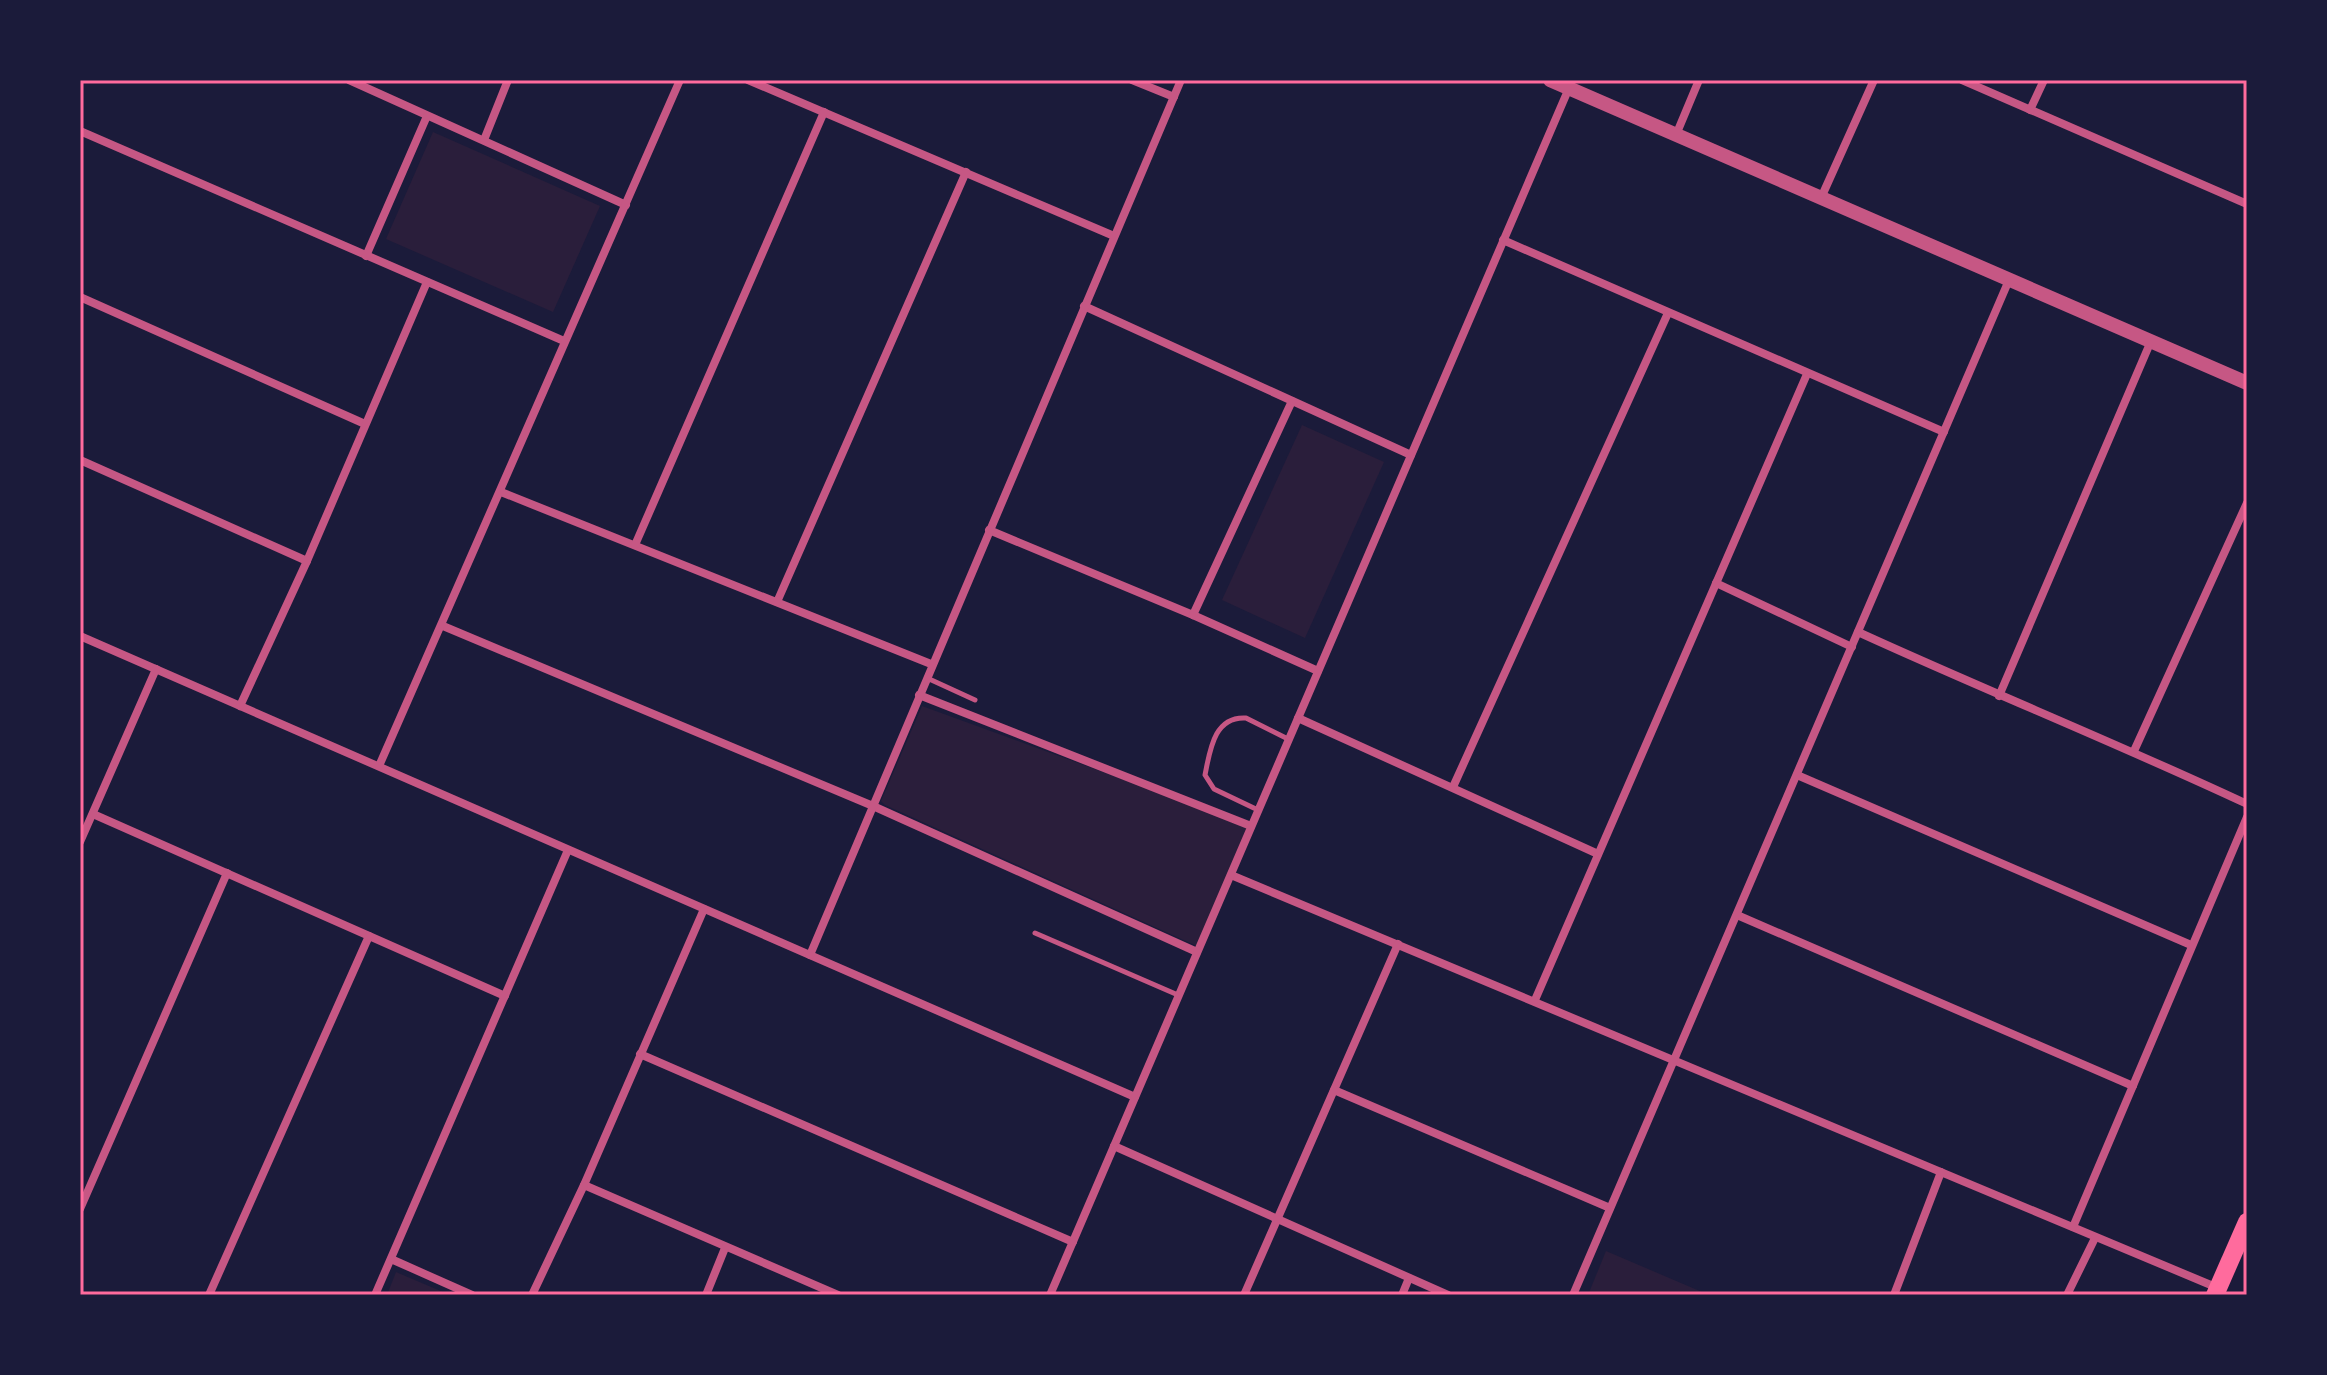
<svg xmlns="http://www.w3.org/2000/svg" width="2327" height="1375" viewBox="0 0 2327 1375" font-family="'Noto Sans',sans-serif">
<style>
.green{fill:#2a1e3b}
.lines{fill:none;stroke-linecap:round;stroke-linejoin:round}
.service{stroke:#c65784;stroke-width:5}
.minor{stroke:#c65784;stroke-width:8}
.tertiary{stroke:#c65784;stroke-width:14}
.primary{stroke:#ff6b9d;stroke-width:18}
.neatline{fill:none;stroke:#ff6b9d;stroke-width:3}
</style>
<rect width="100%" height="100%" fill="#1b1b3a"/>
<!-- green -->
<g class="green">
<polygon points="433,132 600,206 553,312 386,239"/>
<polygon points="1302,425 1384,462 1305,638 1222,600"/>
<polygon points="922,706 1251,826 1199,947 885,805 881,801"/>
<polygon points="1606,1251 1709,1295 1588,1295"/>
<polygon points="396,1272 450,1295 387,1295"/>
</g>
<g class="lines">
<!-- service -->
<g class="service">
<polyline points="927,678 975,700"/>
<path d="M1258,810L1214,789L1205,775C1210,750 1214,716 1246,718L1288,739"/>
<polyline points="1035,933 1178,995"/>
</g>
<!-- minor -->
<g class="minor">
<polyline points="349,80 626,205"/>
<polyline points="748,80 1114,236"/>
<polyline points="1132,80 1174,97"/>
<polyline points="1962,80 2247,204"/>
<polyline points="2030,110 2044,80"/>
<polyline points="80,131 564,341"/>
<polyline points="1676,135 1699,80"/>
<polyline points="484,140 508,80"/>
<polyline points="1821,198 1874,80"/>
<polyline points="1503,240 1944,432"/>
<polyline points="366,256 427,116"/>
<polyline points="80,297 365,424"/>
<polyline points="1084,306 1411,455"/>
<polyline points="80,460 307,561"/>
<polyline points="501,492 931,664"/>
<polyline points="989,530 1193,615 1318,671"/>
<polyline points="635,545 824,112"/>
<polyline points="1716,583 1852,647"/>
<polyline points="777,602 966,172"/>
<polyline points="1193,615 1292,401"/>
<polyline points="443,626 873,806 1197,952"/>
<path d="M1858,632C1987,691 2119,744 2247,804"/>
<polyline points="80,636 1135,1097"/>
<polyline points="919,695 1251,826"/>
<polyline points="1999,696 2151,341"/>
<polyline points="240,706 307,561 427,282"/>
<polyline points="1298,718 1598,854"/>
<polyline points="2134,751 2247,503"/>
<polyline points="379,766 680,80"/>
<polyline points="1797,775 2191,945"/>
<polyline points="1453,787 1668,313"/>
<polyline points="93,814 505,996"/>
<polyline points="80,842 156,669"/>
<polyline points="1231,875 2218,1288"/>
<polyline points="1737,915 2133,1086"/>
<polyline points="810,955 1181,80"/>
<polyline points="1535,1000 1807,374"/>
<polyline points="640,1054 1073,1242"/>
<polyline points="1334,1090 1610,1208"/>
<polyline points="1114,1146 1448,1295"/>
<polyline points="584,1185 838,1295"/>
<polyline points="80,1209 227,873"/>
<polyline points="2073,1227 2247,817"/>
<polyline points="391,1259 472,1295"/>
<polyline points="209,1295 369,936"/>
<polyline points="375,1295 568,850"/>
<polyline points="532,1295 584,1185 704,909"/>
<polyline points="706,1295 725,1248"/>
<polyline points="1050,1295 1569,88"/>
<polyline points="1244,1295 1398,944"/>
<polyline points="1402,1295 1409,1278"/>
<polyline points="1573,1295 2009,280"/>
<polyline points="1894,1295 1941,1172"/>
<polyline points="2067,1295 2095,1238"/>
</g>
<!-- tertiary -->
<polyline class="tertiary" points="1550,80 2247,383"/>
<!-- primary -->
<polyline class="primary" points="2215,1295 2247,1222"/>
</g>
<!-- border -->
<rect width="2327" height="1375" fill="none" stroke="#1b1b3a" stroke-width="164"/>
<rect x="82" y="82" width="2163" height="1211" class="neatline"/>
</svg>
